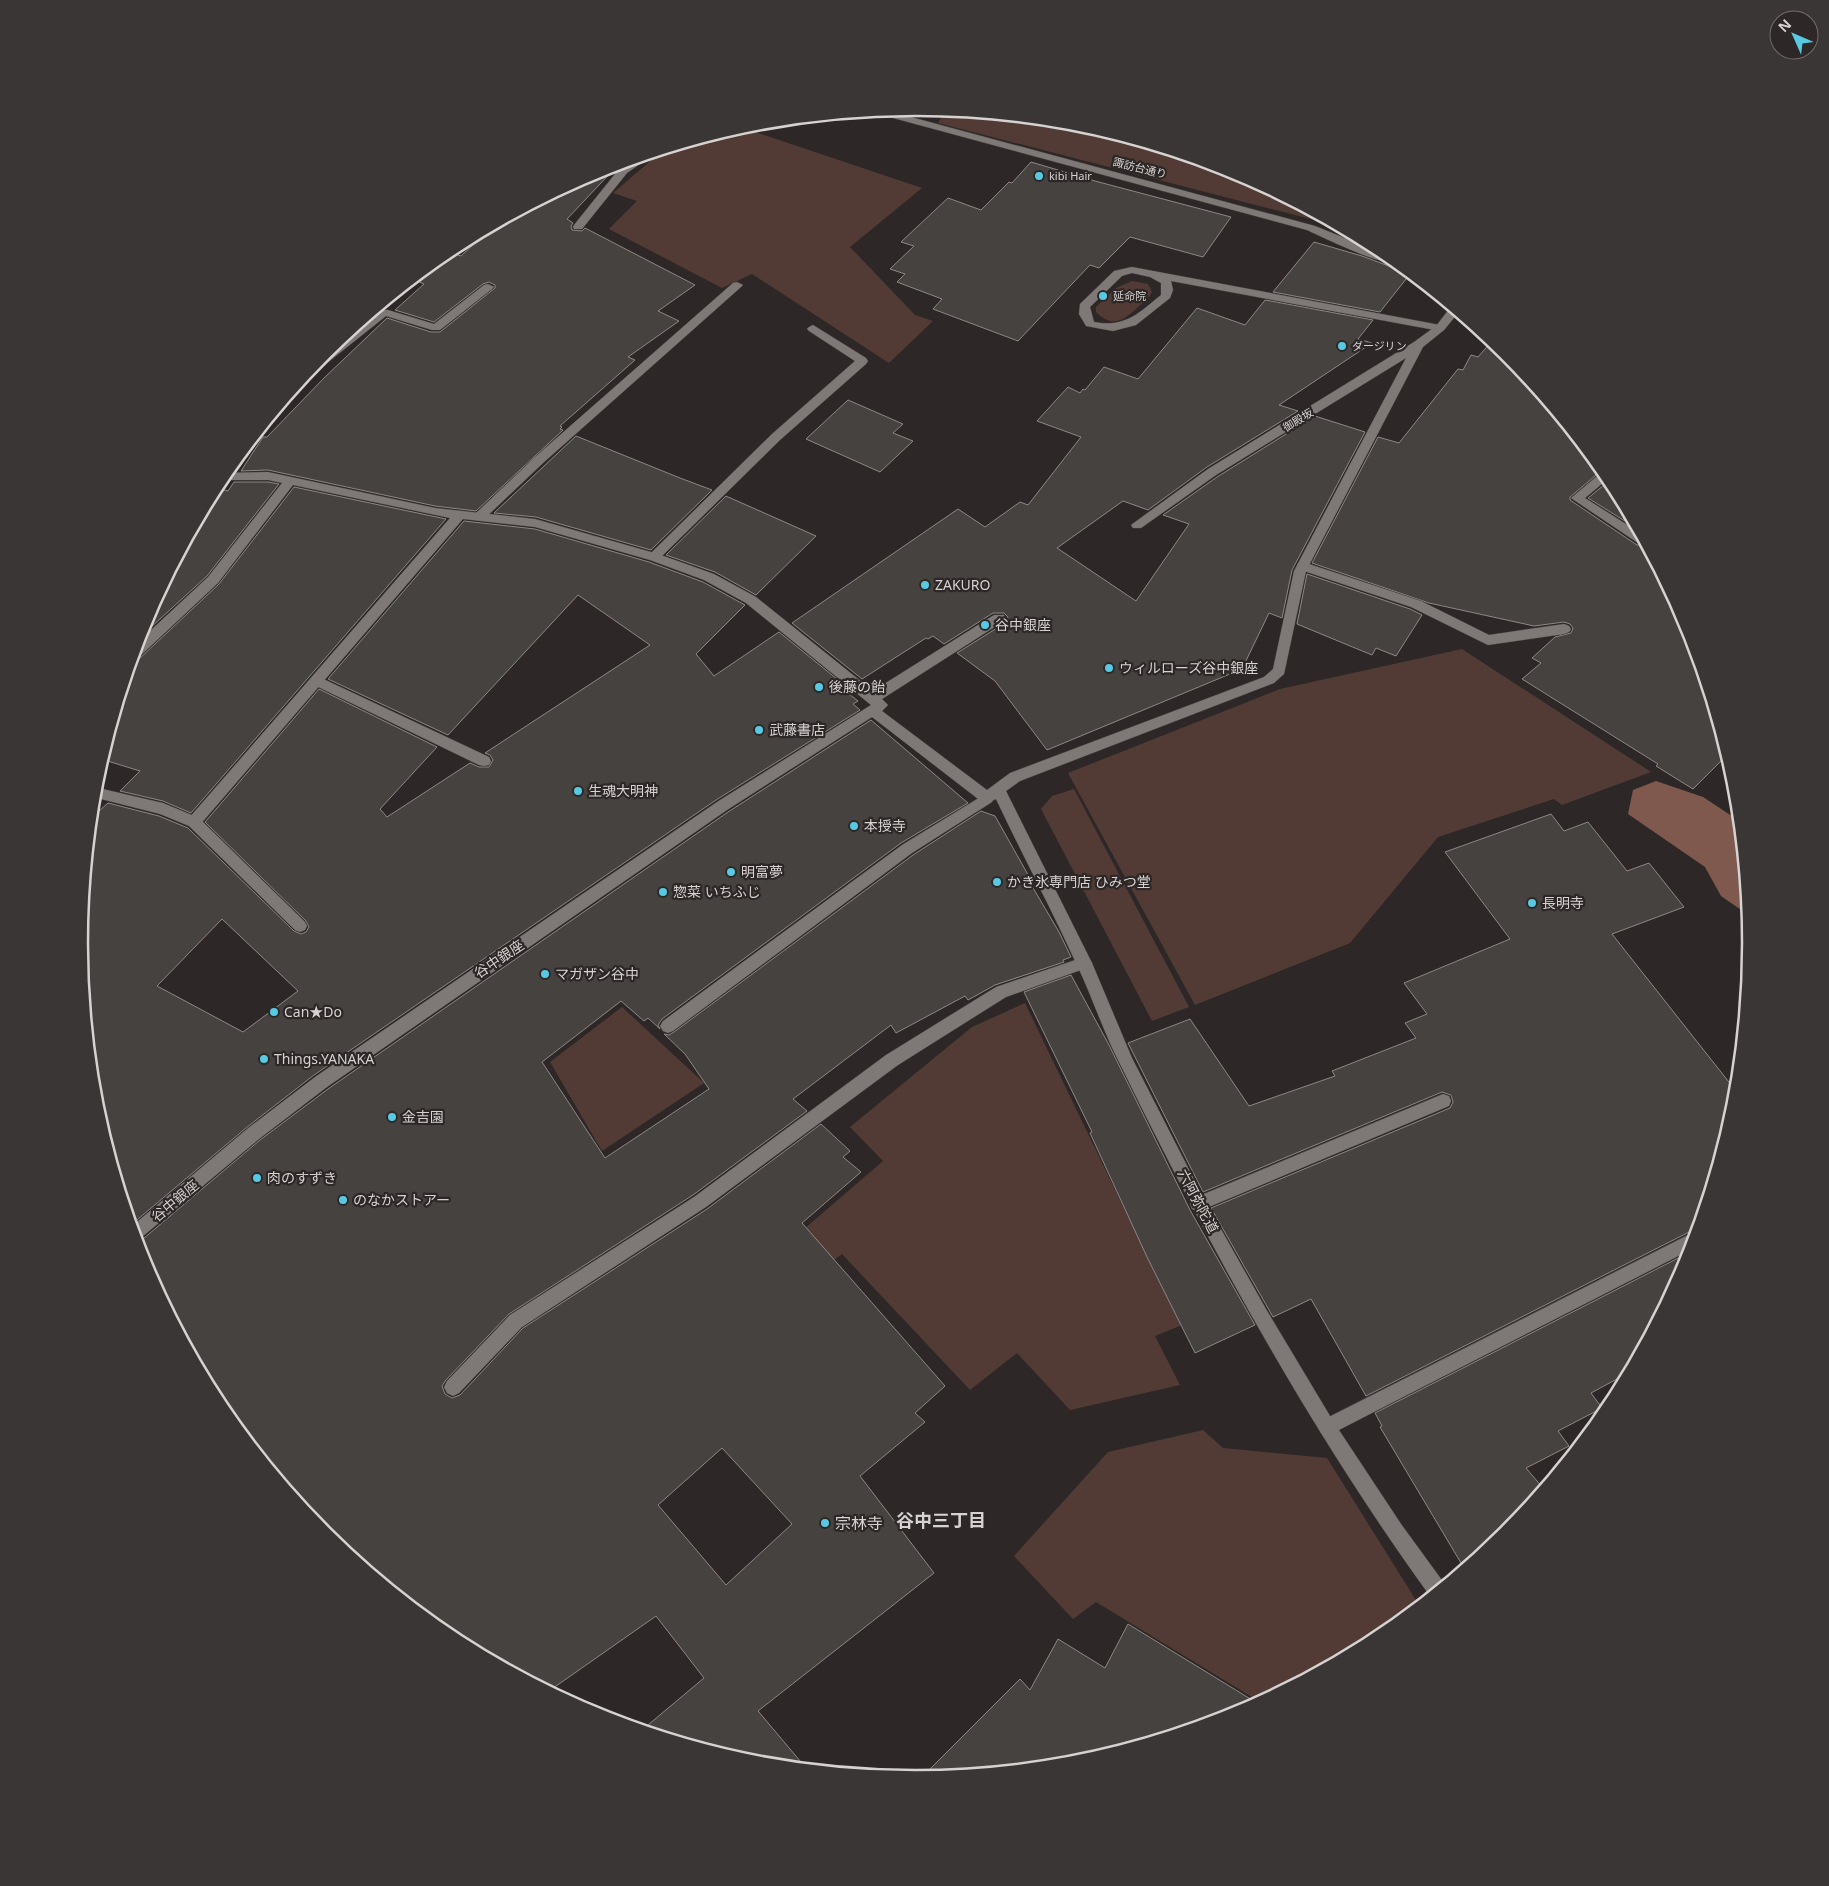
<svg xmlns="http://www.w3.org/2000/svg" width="1829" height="1886" viewBox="0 0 1829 1886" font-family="'Noto Sans','Noto Sans JP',sans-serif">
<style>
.green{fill:#523b34}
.forest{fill:#7f594e}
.building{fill:#464240;stroke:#8d8886;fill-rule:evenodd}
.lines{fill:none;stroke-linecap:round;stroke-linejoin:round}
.lane-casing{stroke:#474342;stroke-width:1}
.street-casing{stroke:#474342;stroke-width:1}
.lane{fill:#7e7977;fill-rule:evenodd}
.street{fill:#7e7977;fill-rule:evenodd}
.poi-dot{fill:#58c9e3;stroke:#2d2827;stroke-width:2}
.labels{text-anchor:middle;stroke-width:4.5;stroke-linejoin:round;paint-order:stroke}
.far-street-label{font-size:11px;fill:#d5d2d1;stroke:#2d2827}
.far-poi-label{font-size:11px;fill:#d5d2d1;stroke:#2d2827;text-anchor:start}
.poi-label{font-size:14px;fill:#d5d2d1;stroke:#2d2827;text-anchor:start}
.street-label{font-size:14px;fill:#d5d2d1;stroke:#2d2827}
.near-poi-label{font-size:16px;fill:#d5d2d1;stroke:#2d2827;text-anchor:start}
.near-neighbourhood-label{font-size:18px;font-weight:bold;fill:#d5d2d1;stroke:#2d2827}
.rim{fill:none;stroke:#d5d2d1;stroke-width:2.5}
</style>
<rect width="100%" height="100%" fill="#2d2827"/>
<!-- green -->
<g class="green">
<polygon points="946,110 1078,123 1235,171 1350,233 1318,221 938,123"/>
<polygon points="740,127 922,188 850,247 915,315 933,321 889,363 752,274 722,288 609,229 637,201 613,193 663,150"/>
<path d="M1132,281L1148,284L1152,292C1149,298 1144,302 1139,306C1125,320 1112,329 1096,312V307L1116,288Z"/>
<polygon points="1462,649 1651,772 1562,805 1554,799 1438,837 1350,943 1195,1005 1068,773 1280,689"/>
<polygon points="1074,789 1189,1007 1152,1021 1041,809 1052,796"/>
<polygon points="1025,1003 1160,1283 1187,1323 1155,1336 1180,1385 1070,1410 1017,1353 970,1390 842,1254 732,1337 709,1311 883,1161 850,1127 972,1027"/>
<polygon points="622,1007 704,1083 602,1151 550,1062"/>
<polygon points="1203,1430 1223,1448 1327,1458 1419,1605 1379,1638 1260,1702 1096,1602 1073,1619 1014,1556 1108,1452"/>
</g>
<!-- forest -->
<polygon class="forest" points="1656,781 1703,797 1738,820 1747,914 1721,896 1705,867 1628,814 1633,790"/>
<!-- building -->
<g class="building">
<polygon points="1031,162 1095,181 1231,217 1203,257 1130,237 1099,268 1090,265 1018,341 933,309 942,299 897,282 905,274 890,269 914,246 901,242 948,198 981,210 1009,182 1012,183"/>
<polygon points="615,165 616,167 567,219 573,223 571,226 572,230 582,231 585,228 695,285 658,311 679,321 628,357 635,360 560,426 562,427 560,429 563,430 476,511 435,506 268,470 241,471 263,437 267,437 324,378 387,318 431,332 440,332 495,288 495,285 489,282 483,284 434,322 395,310 424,284 413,279 447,251 461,256 496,223 595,171"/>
<polygon points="1314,242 1362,256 1410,274 1380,312 1273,292"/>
<polygon points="1265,300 1373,320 1358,339 1372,343 1279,405 1298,411 1207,467 1148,510 1123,501 1057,548 1136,601 1189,524 1163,515 1217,477 1315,416 1365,432 1292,570 1282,618 1269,613 1242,669 1047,750 995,681 957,653 1005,623 1008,617 1004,613 993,613 944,644 933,636 928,639 926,638 862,679 792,623 958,509 985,527 1020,502 1028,505 1081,437 1037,421 1068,387 1080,393 1083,389 1085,390 1104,367 1138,379 1197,308 1245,325"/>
<polygon points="1492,341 1506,352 1602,470 1570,497 1570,500 1637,545 1645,545 1687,624 1727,755 1693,789 1656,766 1658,764 1522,679 1541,663 1532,658 1555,637 1571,633 1573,628 1570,624 1564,622 1534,626 1429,603 1312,563 1378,437 1399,443 1458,369 1463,370 1471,355 1478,357"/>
<polygon points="848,400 903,424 893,433 913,441 880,472 806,439"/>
<polygon points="576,436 680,478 712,490 651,550 536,517 494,513"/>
<polygon points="1610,480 1635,526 1636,528 1588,498"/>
<polygon points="234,482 268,482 279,484 207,576 137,640 142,623 202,512 221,489 228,491"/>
<polygon points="294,487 446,519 191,813 163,801 120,791 140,771 101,759 131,661 139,659 219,584"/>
<polygon points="726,496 816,536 756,595 715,572 666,555"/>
<path d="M464,521L535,529L649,562L703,582L745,605L696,654L714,676L779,632L848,688L844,690L858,701L853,704L860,710L716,800L314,1075L246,1128L131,1225L95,1106L81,964L79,942L91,818L108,803L159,816L188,828L294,931L301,934L306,932L309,927L306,921L205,822L319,689L437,747L380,809L387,817L470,763L479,767H489L493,760L490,755L485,753L650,645L578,595L448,735L328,679ZM222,919L298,991L243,1032L157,986Z"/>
<polygon points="1307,574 1410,609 1422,615 1396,656 1376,648 1372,655 1297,624"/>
<path d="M871,720L968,803L901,843L662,1019L658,1025L660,1029L648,1018L644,1021L621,1001L542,1062L605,1158L709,1089L685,1054L664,1034L669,1035L674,1032L913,855L981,811L995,816L1031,880L1029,881L1059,932L1071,957L1063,960L1064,962L995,985L968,1000L965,996L896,1033L891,1025L793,1099L807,1111L693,1195L509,1314L446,1380L442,1386L445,1394L452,1398L460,1395L523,1328L707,1209L821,1124L850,1151L843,1157L861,1172L802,1223L945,1386L915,1413L925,1422L860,1476L934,1573L758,1711L806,1768L751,1763L642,1730L704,1678L656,1616L549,1691L450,1638L323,1534L219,1407L142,1263L137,1244L260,1140L328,1089L728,812ZM722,1448L792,1524L726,1585L658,1505Z"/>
<polygon points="1551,814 1564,831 1588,822 1627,871 1649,863 1684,907 1612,934 1736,1091 1734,1106 1696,1231 1693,1230 1366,1396 1311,1299 1273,1317 1211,1208 1450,1108 1453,1102 1451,1095 1442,1092 1203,1192 1128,1043 1190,1019 1249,1106 1335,1076 1332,1071 1416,1038 1405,1023 1427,1014 1404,983 1510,939 1445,852"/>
<polygon points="1071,975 1109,1045 1190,1210 1255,1325 1195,1353 1147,1257 1090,1133 1092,1132 1024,992"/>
<polygon points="1690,1252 1687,1263 1628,1373 1591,1393 1602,1408 1558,1431 1569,1446 1526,1468 1543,1488 1505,1534 1464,1568 1380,1427 1382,1426 1375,1413"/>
<polygon points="1128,1624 1257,1703 1234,1715 1077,1763 921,1778 1020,1679 1030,1690 1058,1639 1105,1668"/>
</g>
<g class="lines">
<!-- lane casing -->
<g class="lane-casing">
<g id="lane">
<polygon points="650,154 650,157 627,173 582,229 574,229 573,227 574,225 619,169 633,159"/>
<path d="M1132,267L1440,325L1446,328L1440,331L1171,281L1173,290L1170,298L1136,325L1113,331L1086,326L1079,314L1080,304L1114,271ZM1132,273L1150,277L1161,283V295C1139,313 1125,328 1094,322L1090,307L1122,276Z"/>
<polygon points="737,282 743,285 741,287 543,463 483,520 475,520 473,517 475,514 535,457 733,283"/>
<polygon points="488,284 494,287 492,289 440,330 432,330 386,316 312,375 305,375 319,357 380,310 388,310 434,324 484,285"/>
<polygon points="813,325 866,358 868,361 866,364 780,440 658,560 650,560 648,557 650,554 772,434 855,361 809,331 807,329 809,327"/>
<polygon points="1603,471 1609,478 1585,498 1637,531 1644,544 1638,543 1571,498"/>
<polygon points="1303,562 1421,601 1489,635 1564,624 1569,626 1571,629 1569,632 1564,634 1488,645 1411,607 1298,569 1297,566 1298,563"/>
<polygon points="317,676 489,757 491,761 489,765 484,766 479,765 312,684 310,681 312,678"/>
<polygon points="94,787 163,803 199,818 305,922 307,926 305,930 300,932 295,930 189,826 160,814 93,797"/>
<polygon points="987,793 992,794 994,798 992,802 912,853 673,1031 668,1033 663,1031 660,1026 663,1021 902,845"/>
<polygon points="1084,957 1089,959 1092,963 1089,967 1006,997 898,1065 706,1207 522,1327 459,1393 453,1396 447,1393 444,1387 447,1381 510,1315 694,1197 886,1055 996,987"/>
<polygon points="1443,1094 1449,1096 1451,1101 1449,1106 1204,1209 1198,1211 1192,1209 1190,1204 1192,1199"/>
<polygon points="1694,1232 1696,1233 1690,1250 1333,1433 1327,1436 1321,1433 1318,1427 1321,1421"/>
</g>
</g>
<!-- street casing -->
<g class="street-casing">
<g id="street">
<path d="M885,110L1315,226L1387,255L1397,263C1382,266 1324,238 1307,230L871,112Z"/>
<path d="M1450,308L1458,313L1444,330L1423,347L1306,571L1284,674L1274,683L1020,781L1006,791L1092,963L1132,1058L1204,1199L1266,1309L1333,1421L1401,1524L1444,1583L1430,1596C1309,1429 1210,1248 1120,1064C1103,1031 1092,996 1076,963C1051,908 1022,854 996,799L987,803L982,802L872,717L727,810L327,1087L259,1139L136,1242L131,1227L247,1129L315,1077L717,802L871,705L746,603L704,580L650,560L535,527L463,519L199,826L194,828L189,826L187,822L189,818L450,518L293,485L218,583L138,658L131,659L136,644L208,577L282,483L268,480H219L224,473L268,472L435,508L535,519L658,554L714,574L756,597L873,691L994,615H1004L1006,618L1004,621L882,699L888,705L882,711L987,790L1010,773L1264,677L1273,669L1294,571L1406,358L1216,475L1141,528H1133L1131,525L1208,469L1414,342L1436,326Z"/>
</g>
</g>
<!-- lane -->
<use href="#lane" class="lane"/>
<!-- street -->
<use href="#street" class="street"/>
</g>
<!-- markers -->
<g class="poi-dot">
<circle cx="1039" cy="176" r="5"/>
<circle cx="1103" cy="296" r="5"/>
<circle cx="1342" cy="346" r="5"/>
<circle cx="925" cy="585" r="5"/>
<circle cx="985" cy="625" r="5"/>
<circle cx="1109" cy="668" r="5"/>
<circle cx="819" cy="687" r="5"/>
<circle cx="759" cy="730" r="5"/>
<circle cx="578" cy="791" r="5"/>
<circle cx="854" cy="826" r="5"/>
<circle cx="731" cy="872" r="5"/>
<circle cx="997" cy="882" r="5"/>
<circle cx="663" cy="892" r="5"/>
<circle cx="1532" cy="903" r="5"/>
<circle cx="545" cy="974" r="5"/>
<circle cx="274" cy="1012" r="5"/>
<circle cx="264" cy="1059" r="5"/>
<circle cx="392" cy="1117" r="5"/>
<circle cx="257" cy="1178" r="5"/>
<circle cx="343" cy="1200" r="5"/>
<circle cx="825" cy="1523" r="5"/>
</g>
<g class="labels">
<!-- far-street labels -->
<g class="far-street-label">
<text transform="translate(1140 168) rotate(14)" y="4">諏訪台通り</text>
<text transform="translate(1298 420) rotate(-31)" y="4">御殿坂</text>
</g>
<!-- far-poi labels -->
<g class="far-poi-label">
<text x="1049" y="180">kibi Hair</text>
<text x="1113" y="300">延命院</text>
<text x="1352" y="350">ダージリン</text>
</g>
<!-- poi labels -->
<g class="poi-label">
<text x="935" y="590">ZAKURO</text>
<text x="995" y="630">谷中銀座</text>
<text x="1119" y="673">ウィルローズ谷中銀座</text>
<text x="829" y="692">後藤の飴</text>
<text x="769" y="735">武藤書店</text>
<text x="588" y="796">生魂大明神</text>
<text x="864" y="831">本授寺</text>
<text x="741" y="877">明富夢</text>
<text x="1007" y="887">かき氷専門店 ひみつ堂</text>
<text x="673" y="897">惣菜 いちふじ</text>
<text x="1542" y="908">長明寺</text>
<text x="555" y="979">マガザン谷中</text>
<text x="284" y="1017">Can★Do</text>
<text x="274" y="1064">Things.YANAKA</text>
<text x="402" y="1122">金吉園</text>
<text x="267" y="1183">肉のすずき</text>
<text x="353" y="1205">のなかストアー</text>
</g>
<!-- street labels -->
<g class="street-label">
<text transform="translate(499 959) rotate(-34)" y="5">谷中銀座</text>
<text transform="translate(175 1201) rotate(-40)" y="5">谷中銀座</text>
<text transform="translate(1198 1201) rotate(62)" y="5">六阿弥陀道</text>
</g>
<!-- near-poi labels -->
<g class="near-poi-label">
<text x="835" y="1529">宗林寺</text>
</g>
<!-- near-neighbourhood labels -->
<g class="near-neighbourhood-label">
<text x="941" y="1527">谷中三丁目</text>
</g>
</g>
<!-- crop -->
<path d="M0 0H1829V1886H0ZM88 943a827 827 0 1 1 1654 0a827 827 0 1 1-1654 0Z" fill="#3a3635" fill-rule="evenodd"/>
<path class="rim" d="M88 943a827 827 0 1 1 1654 0a827 827 0 1 1-1654 0Z"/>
<!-- north arrow -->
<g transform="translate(1794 35) rotate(315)"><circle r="24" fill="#2d2827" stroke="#706c6b"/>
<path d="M0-4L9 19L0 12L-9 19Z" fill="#58c9e3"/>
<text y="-8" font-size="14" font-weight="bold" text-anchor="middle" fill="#d5d2d1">N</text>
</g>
</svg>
